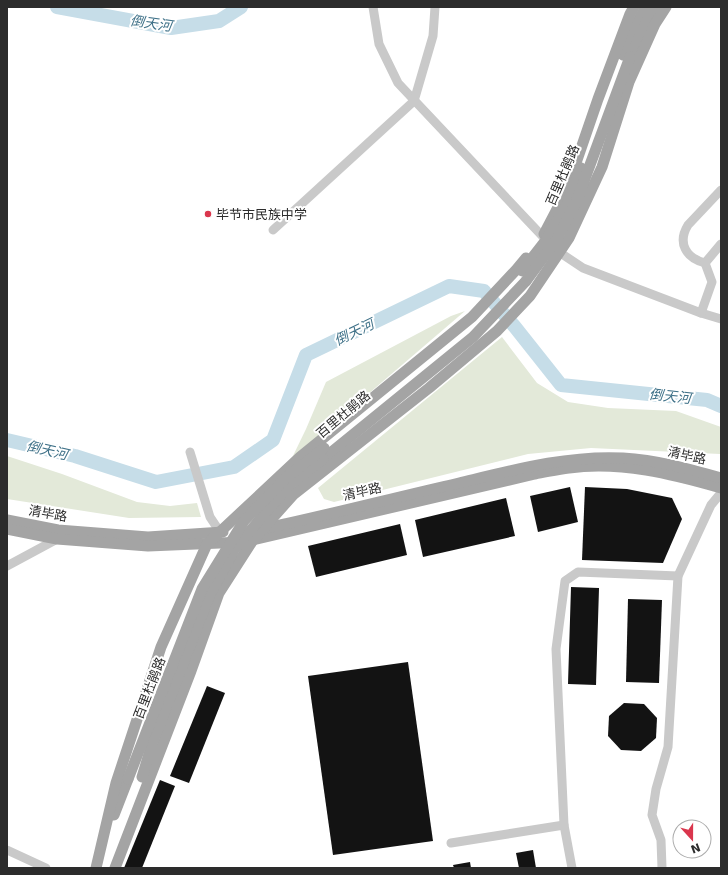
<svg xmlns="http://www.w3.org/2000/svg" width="728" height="875" viewBox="0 0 728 875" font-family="'DejaVu Sans','Noto Sans SC',sans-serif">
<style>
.green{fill:#e3e9d9}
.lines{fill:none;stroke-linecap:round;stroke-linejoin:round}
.river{stroke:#c6dde8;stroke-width:14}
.building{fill:#131313}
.minor{stroke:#c9c9c9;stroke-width:9}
.major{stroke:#a4a4a4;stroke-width:11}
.major-bridge{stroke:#a4a4a4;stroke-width:11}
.poi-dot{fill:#da364d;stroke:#fff;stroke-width:1.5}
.labels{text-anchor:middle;stroke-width:4;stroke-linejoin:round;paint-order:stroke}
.street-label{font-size:13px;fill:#2c2c2c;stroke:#fff}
.poi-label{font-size:13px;fill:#2c2c2c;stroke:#fff;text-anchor:start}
.water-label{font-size:14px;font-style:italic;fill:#3f7188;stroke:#fff}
</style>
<rect width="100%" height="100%" fill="#fff"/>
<!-- green -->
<g class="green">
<polygon points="465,311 291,460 306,429 326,382 451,316"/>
<polygon points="502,337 537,383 568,402 608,408 676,411 721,427 721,453 720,454 591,448 528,454 334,502 324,499 318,488"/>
<polygon points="7,456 62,474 137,502 170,506 197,503 201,517 129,518 7,499"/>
</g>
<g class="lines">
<!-- river -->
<g class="river">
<polyline points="57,7 171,28 219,21 241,7"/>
<polyline points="7,440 75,456 156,482 234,467 273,440 306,355 449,286 484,291 515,327 561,385 707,400 721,406"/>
</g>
</g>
<!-- building -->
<g class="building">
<polygon points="570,487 578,522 538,532 530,496"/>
<polygon points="585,487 627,489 672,498 682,519 663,563 582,560"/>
<polygon points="506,498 515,536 423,557 415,520"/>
<polygon points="400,524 407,555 316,577 308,546"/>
<polygon points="571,587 599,588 596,685 568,684"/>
<polygon points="628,599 662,600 659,683 626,682"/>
<polygon points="408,662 433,841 333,855 308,676"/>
<polygon points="207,686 225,693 189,783 170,776"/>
<polygon points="624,703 644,704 657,718 656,738 641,751 621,750 608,736 609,716"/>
<polygon points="160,780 175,786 142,868 124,868"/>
<polygon points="533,850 536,868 519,868 516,853"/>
<polygon points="470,862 471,868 454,868 453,865"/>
</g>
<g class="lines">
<!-- minor -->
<g class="minor">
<polyline points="373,7 379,44 398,83 546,240 559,252 583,268 701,313 721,319"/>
<polyline points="273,230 414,101 433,36 435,7"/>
<path d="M705,263C686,258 677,243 688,225L721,190"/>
<polyline points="701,313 712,282 705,263 721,244"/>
<polyline points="190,452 210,517 220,532"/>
<polyline points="7,566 59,538"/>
<polyline points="451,843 564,825"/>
<polyline points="7,850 46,868"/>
<polyline points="572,868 564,825 556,649 565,581 578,572 678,576"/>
<polyline points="662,868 661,840 652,815 656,789 668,747 678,576 711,505 721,493"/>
</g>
<!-- major -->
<g class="major">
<polyline points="623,55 631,33 646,7"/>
<polyline points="630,57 648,19 657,7"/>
<polyline points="544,234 566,192 598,99 630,14 634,7"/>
<polyline points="323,459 473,337 526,281"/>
<polyline points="7,520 58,530 148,537 223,532"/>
<path d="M7,529L57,539L148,546L244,542L535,474C547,472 558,469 569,468C621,461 672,474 721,488"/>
<path d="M262,529C328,515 393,498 459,483C513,470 568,455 623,458C657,460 689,469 721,478"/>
<polyline points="114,815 128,779"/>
<polyline points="96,868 116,783 161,647 207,544 300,457 472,317 516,270 526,258"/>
<polyline points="115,868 191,671 219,593 253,540 293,495 429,388 497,331 530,296 569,238 602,167 629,82 655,24 666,7"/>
</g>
<!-- major-bridge -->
<g class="major-bridge">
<polyline points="522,271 546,240 567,204 581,168"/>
<polyline points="526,281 557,239 577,200 630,57"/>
<polyline points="142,777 153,741 210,594 234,550 288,486 323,459"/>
<polyline points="128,779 202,589 244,521 287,477 324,448"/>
</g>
</g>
<!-- markers -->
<circle class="poi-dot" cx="208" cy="214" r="4"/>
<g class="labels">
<!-- street labels -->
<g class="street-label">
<text transform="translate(562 175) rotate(-67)" y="5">百里杜鹃路</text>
<text transform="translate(343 414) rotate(-40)" y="5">百里杜鹃路</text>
<text transform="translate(687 455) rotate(13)" y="5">清毕路</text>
<text transform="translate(362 491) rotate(-13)" y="5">清毕路</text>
<text transform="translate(48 513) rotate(10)" y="5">清毕路</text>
<text transform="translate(149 688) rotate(-69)" y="5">百里杜鹃路</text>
</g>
<!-- poi labels -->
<g class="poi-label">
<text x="216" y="219">毕节市民族中学</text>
</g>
<!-- water labels -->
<g class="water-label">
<text transform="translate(151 23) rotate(8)" y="5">倒天河</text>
<text transform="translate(354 332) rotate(-26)" y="5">倒天河</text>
<text transform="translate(670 396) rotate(6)" y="5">倒天河</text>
<text transform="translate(47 450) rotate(13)" y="5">倒天河</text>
</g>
</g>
<!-- border -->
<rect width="728" height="875" fill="none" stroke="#2c2c2c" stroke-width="16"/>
<!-- north arrow -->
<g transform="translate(692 839) rotate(159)"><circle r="19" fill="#ffffff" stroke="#ababab"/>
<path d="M0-3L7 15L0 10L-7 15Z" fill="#da364d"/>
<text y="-6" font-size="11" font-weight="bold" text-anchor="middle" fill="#2c2c2c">N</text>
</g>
</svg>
